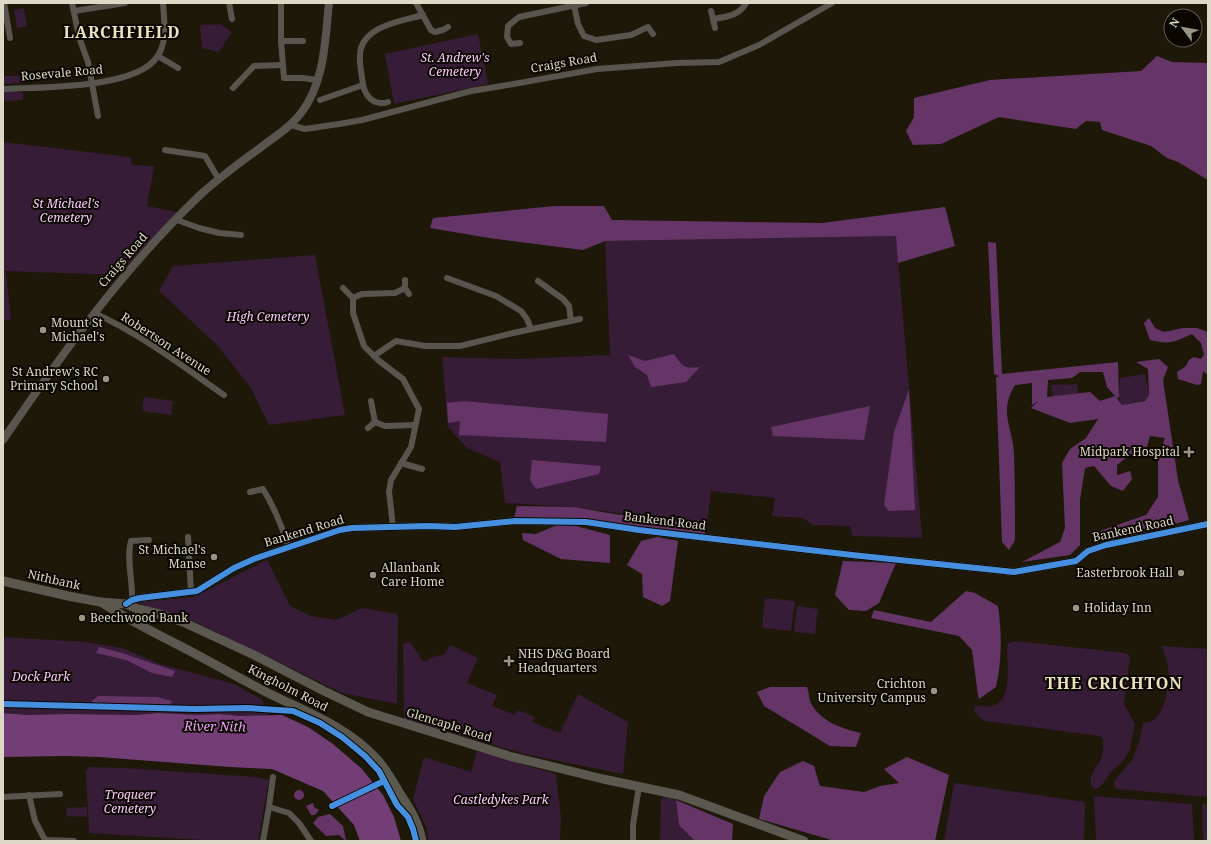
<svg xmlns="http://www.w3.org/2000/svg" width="1211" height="844" viewBox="0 0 1211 844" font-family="'Noto Serif',serif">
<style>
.green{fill:#371c37}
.forest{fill:#663567;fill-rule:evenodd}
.water{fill:#733e76}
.pier{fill:#1d1808}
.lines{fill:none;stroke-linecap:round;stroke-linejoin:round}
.minor{stroke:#58554f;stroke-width:6}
.tertiary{stroke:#58554f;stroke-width:8}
.secondary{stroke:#5a584f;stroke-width:9}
.cycleway-casing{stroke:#0a0701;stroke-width:8}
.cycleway{stroke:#468fdf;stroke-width:6}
.poi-dot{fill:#9a9584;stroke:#0a0701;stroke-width:1.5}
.labels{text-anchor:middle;stroke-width:4;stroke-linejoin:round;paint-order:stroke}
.park-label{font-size:12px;font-style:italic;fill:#fbc9fe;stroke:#0a0701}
.street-label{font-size:12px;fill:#ded8c7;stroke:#0a0701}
.poi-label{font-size:12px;fill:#ded8c7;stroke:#0a0701;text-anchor:start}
.water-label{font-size:13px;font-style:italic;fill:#f3a2f9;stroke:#0a0701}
.district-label{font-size:16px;font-weight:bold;letter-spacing:1px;fill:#ede2bf;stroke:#0a0701}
</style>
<rect width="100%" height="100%" fill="#1d1808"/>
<!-- green -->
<g class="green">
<polygon points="24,8 27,26 17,28 14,10"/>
<polygon points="220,24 232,32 219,52 202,48 200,25"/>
<polygon points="478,34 488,84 394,104 385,54"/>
<polygon points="3,76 20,76 23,77 23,83 3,84"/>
<polygon points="3,92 20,92 23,93 23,99 21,100 3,101"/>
<polygon points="3,142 130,157 132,165 154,166 147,206 177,212 118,275 3,271"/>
<polygon points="896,236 922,538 852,536 850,526 813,525 803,518 772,516 775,498 711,491 707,525 574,507 505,503 500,462 467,448 448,427 442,357 517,359 610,355 605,241"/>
<polygon points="315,255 345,415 269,425 251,388 217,345 159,291 173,266"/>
<polygon points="3,273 6,273 11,320 3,320"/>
<polygon points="1145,374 1149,395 1146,400 1121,405 1119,396 1120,378"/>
<polygon points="1077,384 1078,394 1053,397 1051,385"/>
<polygon points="144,397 173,401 171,415 142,411"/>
<polygon points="267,560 290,606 311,616 336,620 362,608 398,614 397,704 342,693 193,621 141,605 141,602 194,597"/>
<polygon points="765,598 795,601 791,631 762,628"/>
<polygon points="797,606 818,609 815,634 794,632"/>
<polygon points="3,637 86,642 122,648 160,664 234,684 263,700 264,710 269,716 239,716 219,714 198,715 158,713 136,715 67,714 28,715 3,713"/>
<path d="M1016,641L1125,653L1129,655L1130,657L1124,704L1135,724L1130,749L1124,760L1111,772L1101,786L1096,789L1093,788C1086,778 1096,768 1101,759C1103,752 1104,746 1103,739L1100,736L985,721L979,717L974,711L975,706C982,706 991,708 997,704C1012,695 1007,663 1007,648L1008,643Z"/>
<polygon points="410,642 422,660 427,662 430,658 445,654 450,645 478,658 467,683 497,695 492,706 515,715 518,710 535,717 532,722 560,733 578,694 628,722 623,774 525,754 404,719 403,644"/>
<path d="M1161,646L1208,649V797L1116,789L1114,785L1115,780L1132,760L1139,742L1143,723C1146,722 1150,723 1152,721C1167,712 1169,682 1168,666C1167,659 1164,652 1161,646Z"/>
<polygon points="477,751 556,774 561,817 560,841 428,841 427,829 413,799 424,757 471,772"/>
<polygon points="90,767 127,768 256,777 269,780 258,841 218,841 89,833 86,771"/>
<polygon points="954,783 1085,802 1084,841 944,841"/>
<polygon points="667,792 679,795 676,800 679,825 695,841 660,841 661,800"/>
<polygon points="1094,796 1192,804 1194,841 1096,841"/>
<polygon points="1202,804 1208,804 1208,841 1203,841"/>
<polygon points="87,807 87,817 66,816 67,808"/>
</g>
<!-- forest -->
<g class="forest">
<polygon points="1157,56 1172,62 1208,63 1208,180 1178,162 1167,158 1151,146 1102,130 1100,122 1086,121 1076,129 999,117 941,144 913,145 906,131 914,117 914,98 990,80 1141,71"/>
<polygon points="555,206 604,206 612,220 822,223 945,207 955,246 898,263 896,236 605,241 583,250 489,238 430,228 433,218"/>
<path d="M988,242L996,243L1002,374L1118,362L1119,398L1116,397L1122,405L1145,401L1149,395L1148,369L1136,362L1159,359L1168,367L1163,380L1178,480L1189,520L1133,536L1094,540V533L1146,515L1158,497V457L1165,438L1150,436L1145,453L1126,458L1117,465V475L1130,471L1132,479L1123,491L1111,486L1094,466L1085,468L1080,500V545L1070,555L1022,562L1060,542L1065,528L1062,463L1070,449L1086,438L1098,419L1070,423L1031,408L1038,401L1032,405V383L1015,385C998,413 1013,427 1014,454C1015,483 1015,512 1015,540L1009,550L1002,542L996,378L999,376L994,374ZM1080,372H1103L1107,387L1115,396L1100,401L1090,392L1047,397L1048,380L1072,378Z"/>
<path d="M1149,318L1155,328L1164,332L1183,328H1197L1208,332V375L1203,371L1201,384L1197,385L1178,379L1177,372L1186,366L1189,360L1194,357L1201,359L1204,355L1201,343L1192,334C1174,342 1170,345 1150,340L1144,323Z"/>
<path d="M674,354C683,367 684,369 700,367L686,382L651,387L647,375L635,367L628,355L645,361Z"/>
<polygon points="909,389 915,510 889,511 884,505 894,432"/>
<polygon points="464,401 608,414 606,442 459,435 460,421 448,423 447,403"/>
<polygon points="870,406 864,440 773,436 771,427"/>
<polygon points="532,460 601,466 599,474 536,489 530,480"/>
<polygon points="517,506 574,507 614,514 707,525 704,535 577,518 514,518"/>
<polygon points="565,523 610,535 610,563 561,559 523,540 522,533 536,534 552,527"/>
<polygon points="657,537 678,541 670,601 662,606 643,597 642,574 627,565 641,541"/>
<polygon points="843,561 896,563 879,603 866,611 849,610 835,595"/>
<path d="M966,591L975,593L998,606C1002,633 1002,660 996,687L979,699L978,695L972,650L959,636L871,618L874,610L931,622Z"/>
<polygon points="99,647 122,653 175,671 172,677 152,673 126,660 96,653"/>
<path d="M770,687H807C809,692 809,701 812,705C822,722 843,729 861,733L856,747L830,746L764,706L757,692Z"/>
<polygon points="98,696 157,697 172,701 170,705 97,705 91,702"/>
<polygon points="907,757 949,775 935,841 835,841 759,819 764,796 780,772 803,761 814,766 820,786 864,792 880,786 899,783 884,769"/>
<circle cx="299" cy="795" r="5"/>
<polygon points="676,800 733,824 732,841 695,841 679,825"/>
<polygon points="313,803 314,807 319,810 315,815 311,815 306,806"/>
<polygon points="330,814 343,826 346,841 339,835 326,836 313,823 318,817"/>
</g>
<!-- water -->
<polygon class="water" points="3,713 28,715 67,714 136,715 158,713 198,715 219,714 239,716 282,715 308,727 333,744 362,769 383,795 394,817 401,841 360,841 354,825 323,791 272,769 230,767 99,757 66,756 3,757"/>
<!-- pier -->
<polygon class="pier" points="375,782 378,786 334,807 332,804"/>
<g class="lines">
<!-- minor -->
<g class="minor">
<polyline points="4,3 10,38"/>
<polyline points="72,3 79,37 88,62 98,116"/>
<polyline points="229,3 232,19"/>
<polyline points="281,3 281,41 284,78 303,78 317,80"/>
<polyline points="416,3 431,30 435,32 443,30 448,27"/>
<polyline points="574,5 578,24 584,36 596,40 631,35 648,27 653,34"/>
<polyline points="74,11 125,3"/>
<path d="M711,11L713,19C726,17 739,16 746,3"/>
<polyline points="713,19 715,28"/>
<polyline points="281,41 303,41"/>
<polyline points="520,43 511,44 507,37 508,26 519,17 586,3"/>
<polyline points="158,56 178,68"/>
<path d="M363,85C366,98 375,106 388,102"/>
<polyline points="233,88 254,66 283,65"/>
<path d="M3,89C40,87 136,89 157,57C168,42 164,20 163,3"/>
<path d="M320,100L363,85C362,75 359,64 360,54C362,26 402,21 423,15"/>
<polyline points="291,125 305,129 339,124 362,120 471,91 502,86 597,69 677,63 719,62 759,45 832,3"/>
<polyline points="165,150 205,156 218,178"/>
<polyline points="177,220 199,228 219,233 241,235"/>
<polyline points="447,278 496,296 521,311 527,319 531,329"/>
<polyline points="405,280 405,288 409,294"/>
<polyline points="538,281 563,299 569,306 571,321"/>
<polyline points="343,288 353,298 353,313 364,346 378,360 403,379 419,409 411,447 391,480 389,491 393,527"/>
<polyline points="353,298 362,294 395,293 405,288"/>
<path d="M94,313C141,334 182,366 224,395"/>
<polyline points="374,356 396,341 425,346 460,346 513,333 580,319"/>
<polyline points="371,401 375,422 385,426 415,425"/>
<polyline points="368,428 375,422"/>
<polyline points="401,463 422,469"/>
<path d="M250,492L263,489C274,507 282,526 288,546"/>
<polyline points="188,537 191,592"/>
<path d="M132,600C133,581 126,559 131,541L149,540"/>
<polyline points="29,795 35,821 45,840"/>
<polyline points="3,797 60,794"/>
<polyline points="269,807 289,813 299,823 311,841"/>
<polyline points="45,841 45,840 74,841"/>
<polyline points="263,841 269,807 273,777"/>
<polyline points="633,841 633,825 639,786"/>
</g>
<!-- tertiary -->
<g class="tertiary">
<path d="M3,440C61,355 123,269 198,197C217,179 238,164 260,148C274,137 290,128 301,113C325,82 325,40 329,3"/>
<polyline points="126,604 132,600 140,598 197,591 234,568 254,559 340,530 352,528 428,526 455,527 515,521 586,522 639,530 852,555 1014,572 1076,561 1088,551 1106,545 1208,524"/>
</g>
<!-- secondary -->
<g class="secondary">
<polyline points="3,581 68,596 100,602 126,604 138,609 159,614 183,622 254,655 324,691 368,712 509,756 603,779 679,795 804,841"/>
<path d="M101,602C128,620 157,634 186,649C213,663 239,678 266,692C304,711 346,726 375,757C385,767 392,780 399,792C409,807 419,823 422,841"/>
</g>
<!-- cycleway casing -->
<g class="cycleway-casing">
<g id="cycleway">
<polyline points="126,604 132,600 140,598 197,591 234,568 254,559 340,530 352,528 428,526 455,527 515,521 586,522 639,530 852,555 1014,572 1076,561 1088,551 1106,545 1208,524"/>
<polyline points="3,704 195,709 247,708 293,711 320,723 342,737 365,756 379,771 397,805 408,817 413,829 416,841"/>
<polyline points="332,806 384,781"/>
</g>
</g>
<!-- cycleway -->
<use href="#cycleway" class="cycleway"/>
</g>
<!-- markers -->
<g class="poi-dot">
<circle cx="43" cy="330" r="4"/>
<circle cx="106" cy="379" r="4"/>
<path d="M1187 446h4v4h4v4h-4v4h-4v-4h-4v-4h4z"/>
<circle cx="214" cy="557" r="4"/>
<circle cx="1181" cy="573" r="4"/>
<circle cx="373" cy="575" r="4"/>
<circle cx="1076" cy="608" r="4"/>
<circle cx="82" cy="618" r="4"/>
<path d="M507 655h4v4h4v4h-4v4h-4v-4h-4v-4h4z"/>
<circle cx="934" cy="691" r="4"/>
</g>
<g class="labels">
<!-- park labels -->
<g class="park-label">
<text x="455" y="62">St. Andrew's<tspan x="455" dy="14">Cemetery</tspan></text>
<text x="66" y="208">St Michael's<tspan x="66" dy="14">Cemetery</tspan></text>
<text x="268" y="321">High Cemetery</text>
<text x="41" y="681">Dock Park</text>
<text x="130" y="799">Troqueer<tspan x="130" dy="14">Cemetery</tspan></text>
<text x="501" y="804">Castledykes Park</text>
</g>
<!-- street labels -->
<g class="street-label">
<text transform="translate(564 63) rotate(-10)" y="4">Craigs Road</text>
<text transform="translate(62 73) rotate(-5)" y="4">Rosevale Road</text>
<text transform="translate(123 260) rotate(-49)" y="4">Craigs Road</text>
<text transform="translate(166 344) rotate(33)" y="4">Robertson Avenue</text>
<text transform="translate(665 521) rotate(7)" y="4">Bankend Road</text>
<text transform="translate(1133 529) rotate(-12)" y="4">Bankend Road</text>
<text transform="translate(304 531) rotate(-17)" y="4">Bankend Road</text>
<text transform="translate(54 580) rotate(13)" y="4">Nithbank</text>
<text transform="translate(288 688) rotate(27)" y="4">Kingholm Road</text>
<text transform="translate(449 725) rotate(17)" y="4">Glencaple Road</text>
</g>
<!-- poi labels -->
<g class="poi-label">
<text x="51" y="327">Mount St<tspan x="51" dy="14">Michael's</tspan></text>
<text x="98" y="376" text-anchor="end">St Andrew's RC<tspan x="98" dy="14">Primary School</tspan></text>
<text x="1180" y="456" text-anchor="end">Midpark Hospital</text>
<text x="206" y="554" text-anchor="end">St Michael's<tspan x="206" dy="14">Manse</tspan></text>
<text x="381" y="572">Allanbank<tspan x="381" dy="14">Care Home</tspan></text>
<text x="1173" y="577" text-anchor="end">Easterbrook Hall</text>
<text x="1084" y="612">Holiday Inn</text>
<text x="90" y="622">Beechwood Bank</text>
<text x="518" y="658">NHS D&amp;G Board<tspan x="518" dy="14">Headquarters</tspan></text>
<text x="926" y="688" text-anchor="end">Crichton<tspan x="926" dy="14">University Campus</tspan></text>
</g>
<!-- water labels -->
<g class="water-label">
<text transform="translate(215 726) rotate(1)" y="5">River Nith</text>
</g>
<!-- district labels -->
<g class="district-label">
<text x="122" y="38">LARCHFIELD</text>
<text x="1114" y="689">THE CRICHTON</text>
</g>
</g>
<!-- border -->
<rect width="1211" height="844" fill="none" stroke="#ded8c7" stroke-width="8"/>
<!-- north arrow -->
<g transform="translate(1183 28) rotate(302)"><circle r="19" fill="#0a0701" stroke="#5f5b50"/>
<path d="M0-3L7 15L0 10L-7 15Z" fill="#9a9584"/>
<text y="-6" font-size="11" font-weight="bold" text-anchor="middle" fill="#ded8c7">N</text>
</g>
</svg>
